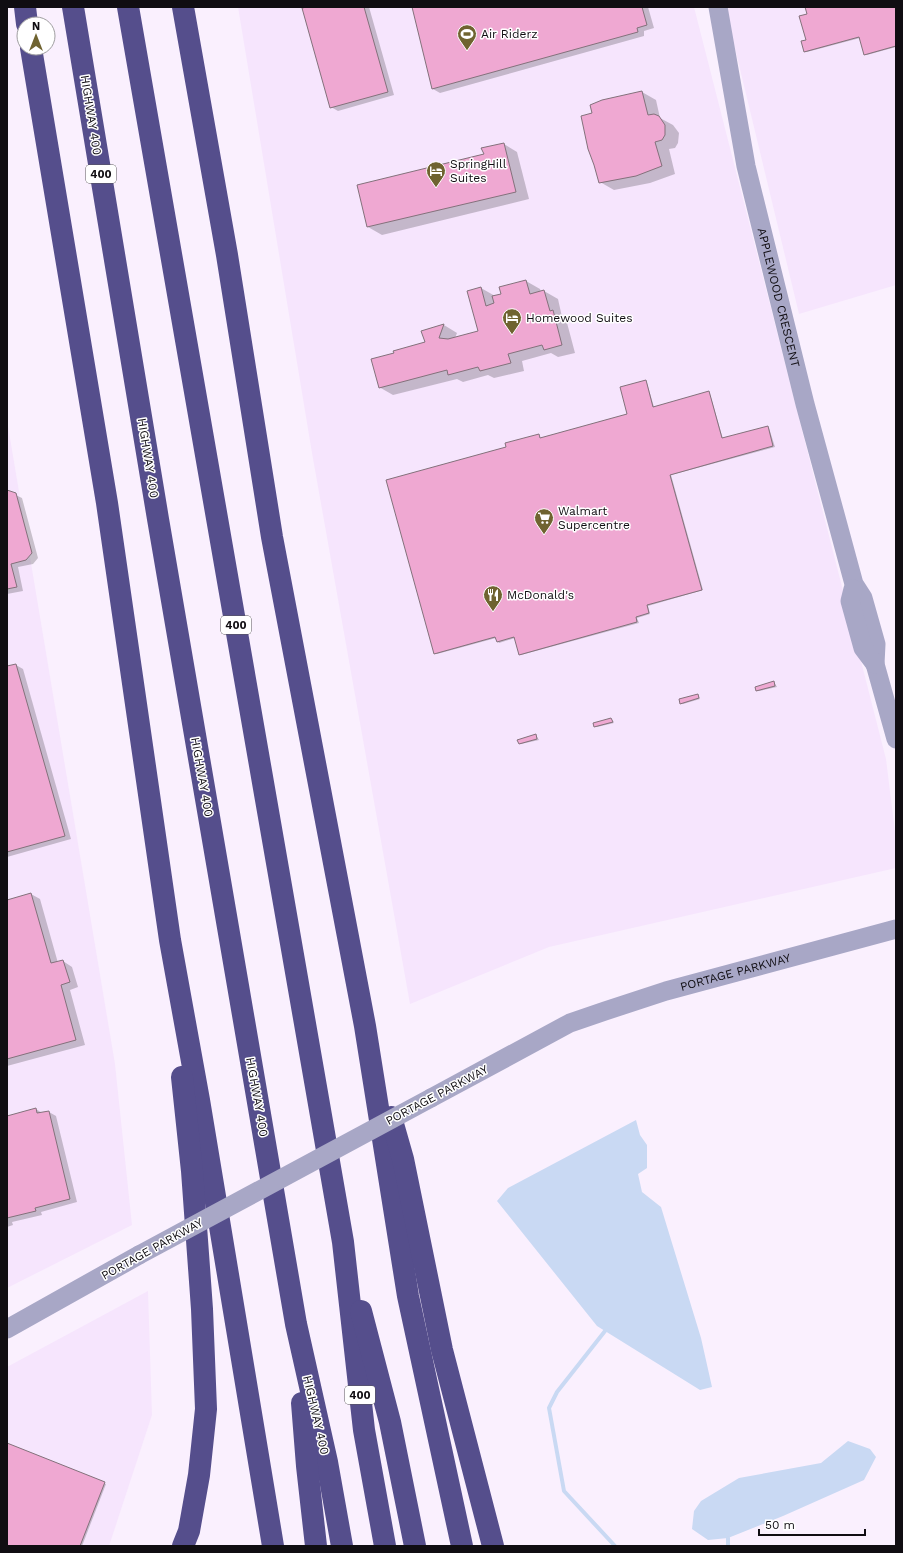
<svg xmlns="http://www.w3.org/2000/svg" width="903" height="1553" viewBox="0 0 903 1553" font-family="'Work Sans',sans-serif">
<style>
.built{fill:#f6e5fd}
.water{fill:#c9d9f3}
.shadow{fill:#0003}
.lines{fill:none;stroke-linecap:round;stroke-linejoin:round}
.stream{stroke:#c9d9f3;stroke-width:4}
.building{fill:#efa8d2;stroke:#83717b}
.minor{stroke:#a8a7c6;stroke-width:19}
.highway{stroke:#554e8c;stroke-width:22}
.minor-bridge{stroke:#a8a7c6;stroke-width:19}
.labels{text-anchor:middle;stroke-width:3;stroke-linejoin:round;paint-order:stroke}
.shield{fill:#fff;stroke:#585659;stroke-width:1}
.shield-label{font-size:11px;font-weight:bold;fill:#100d12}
.poi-label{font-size:12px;fill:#100d12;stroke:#fff;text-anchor:start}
.street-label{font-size:12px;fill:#100d12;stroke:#fff}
</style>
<rect width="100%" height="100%" fill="#faf0fe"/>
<!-- built -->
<g class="built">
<polygon points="238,7 694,7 886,759 896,840 896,868 549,947 410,1004 312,453"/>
<polygon points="725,7 896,7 896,285 799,314"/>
<polygon points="7,420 115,1064 132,1225 7,1288"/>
<polygon points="148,1291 152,1415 109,1546 7,1546 7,1367"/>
</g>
<!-- water -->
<g class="water">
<polygon points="636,1120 640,1135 647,1145 647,1168 638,1174 642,1192 661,1207 701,1338 712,1387 700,1390 597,1326 497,1201 508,1188"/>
<polygon points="848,1441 870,1449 876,1457 864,1480 783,1516 728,1538 708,1540 692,1529 694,1511 701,1501 739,1478 821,1463"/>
</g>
<!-- shadow -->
<g class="shadow">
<polygon points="311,7 369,7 394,95 338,111 331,107"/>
<polygon points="413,7 648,7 654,28 644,31 644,36 440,93 433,89"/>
<polygon points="806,7 896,7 896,47 867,55 865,54 860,38 807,52 805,51 808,14"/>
<polygon points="642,92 656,100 660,118 673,125 679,133 678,143 675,148 669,149 675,174 650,183 614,190 600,182 593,113"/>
<polygon points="504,144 517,152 529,199 382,235 368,227"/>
<polygon points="526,281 540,289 541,292 544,291 558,299 562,317 566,319 575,353 558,357 551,353 522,361 524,371 494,378 488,375 463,382 457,379 393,395 379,387 395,354 426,342 422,331 444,325 457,333 455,338 479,332 481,288 495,296 502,295 500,288"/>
<polygon points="646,381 647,383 654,407 708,393 710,394 723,439 767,427 769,428 775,447 671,475 703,590 648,606 650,614 637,618 639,623 521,655 520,654 515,638 499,643 496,638 437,654 435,653 508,448 538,435 541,439 628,415"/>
<polygon points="7,491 22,498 38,558 33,564 18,567 23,591 7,594"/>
<polygon points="16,665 23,669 71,839 7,857 7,667"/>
<polygon points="774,682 777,687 759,691 757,690"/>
<polygon points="698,695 700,699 683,704 681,703"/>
<polygon points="611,719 614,723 597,727 595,726"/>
<polygon points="536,735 539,740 521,744 519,743"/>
<polygon points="31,894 40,899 58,963 63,961 72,967 78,987 70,990 85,1045 7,1066 7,901"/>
<polygon points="36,1109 42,1113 49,1112 56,1116 77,1202 41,1212 42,1215 12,1222 13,1225 7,1227 7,1117"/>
<polygon points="7,1444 106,1484 82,1546 7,1546"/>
</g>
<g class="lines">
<!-- stream -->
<g class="stream">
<polyline points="605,1331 557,1392 549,1408 564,1491 615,1546"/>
<polyline points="728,1538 728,1546"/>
</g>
</g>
<!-- building -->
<g class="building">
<polygon points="307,7 364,7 388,92 330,108 302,8"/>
<polygon points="412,7 642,7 647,25 637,28 638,32 432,89"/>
<polygon points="805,7 896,7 896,46 864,55 859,37 804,52 801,41 806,40 799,16 807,14"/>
<polygon points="642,91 648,115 654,114 659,116 665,125 665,135 662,140 655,142 662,166 636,176 599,183 594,165 588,149 581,116 592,113 590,105 602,100"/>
<polygon points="504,143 516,192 367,227 357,185 484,154 481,148"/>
<polygon points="526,280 530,294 544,290 550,311 553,310 562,345 544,350 542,345 508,354 511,363 480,371 478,367 448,375 447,370 379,388 371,359 394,353 393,351 425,342 421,331 444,324 439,338 448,339 478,331 467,291 481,287 486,306 494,303 492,296 501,294 499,287"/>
<polygon points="646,380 653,407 709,391 722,438 768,426 773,446 670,475 702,590 647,605 649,613 636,617 637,622 519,655 514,637 497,642 495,637 434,654 386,480 506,447 505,443 539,434 540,438 627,414 620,387"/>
<polygon points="7,490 16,493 32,553 26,560 11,564 17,587 7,589"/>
<polygon points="16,664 65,836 7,852 7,666"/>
<polygon points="774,681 775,686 756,691 755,687"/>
<polygon points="698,694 699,698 680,704 679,699"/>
<polygon points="611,718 613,722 594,727 593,723"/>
<polygon points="536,734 537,739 519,744 517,740"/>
<polygon points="31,893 51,963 63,960 70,982 61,985 76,1040 7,1059 7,900"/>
<polygon points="36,1108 37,1113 49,1111 70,1199 35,1208 36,1211 7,1218 7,1116"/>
<polygon points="7,1443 105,1482 80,1546 7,1546"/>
</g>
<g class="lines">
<!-- minor -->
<g class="minor">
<path id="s1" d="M718,7L746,166L805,404L835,514L854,584L863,598L876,644L875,664L896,739"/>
<polyline points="853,589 850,601 863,648 875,664"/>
<path id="s2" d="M431,1098L570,1023L605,1011L666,991L896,929"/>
<polyline points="7,1329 139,1255"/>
</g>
<!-- highway -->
<g class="highway">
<polyline points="25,7 27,24"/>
<polyline points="73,7 158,519 296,1324 327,1462 342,1546"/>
<polyline points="128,7 343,1242 364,1430 385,1546"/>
<polyline points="183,7 227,255 272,537 365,1026 408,1296 462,1546"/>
<polyline points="31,48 107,503 170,940 199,1100 273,1546"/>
<polyline points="182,1077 192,1171 202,1309 206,1409 199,1475 189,1531 183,1546"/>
<polyline points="391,1117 403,1159 442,1350 493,1546"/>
<polyline points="361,1311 390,1422 415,1546"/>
<polyline points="302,1403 307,1466 316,1546"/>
</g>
<!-- minor-bridge -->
<polyline class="minor-bridge" points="139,1255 431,1098"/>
</g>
<!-- icons -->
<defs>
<g id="stadium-pin" transform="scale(1)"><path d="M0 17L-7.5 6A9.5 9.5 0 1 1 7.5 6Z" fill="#6f6330" stroke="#fff"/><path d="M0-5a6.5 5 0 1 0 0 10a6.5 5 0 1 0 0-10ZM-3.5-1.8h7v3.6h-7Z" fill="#fff"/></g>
<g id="hotel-pin" transform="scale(1)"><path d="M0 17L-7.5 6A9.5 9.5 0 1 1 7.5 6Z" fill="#6f6330" stroke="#fff"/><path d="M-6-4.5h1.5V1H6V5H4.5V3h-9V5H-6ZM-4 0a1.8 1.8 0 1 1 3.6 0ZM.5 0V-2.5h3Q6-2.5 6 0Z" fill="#fff"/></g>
<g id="supermarket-pin" transform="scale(1)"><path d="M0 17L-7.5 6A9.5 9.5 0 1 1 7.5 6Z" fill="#6f6330" stroke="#fff"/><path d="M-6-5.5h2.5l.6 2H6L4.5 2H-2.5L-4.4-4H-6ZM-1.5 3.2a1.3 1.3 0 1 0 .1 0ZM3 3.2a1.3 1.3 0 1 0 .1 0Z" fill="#fff"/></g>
<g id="restaurant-pin" transform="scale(1)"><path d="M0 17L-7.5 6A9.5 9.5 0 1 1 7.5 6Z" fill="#6f6330" stroke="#fff"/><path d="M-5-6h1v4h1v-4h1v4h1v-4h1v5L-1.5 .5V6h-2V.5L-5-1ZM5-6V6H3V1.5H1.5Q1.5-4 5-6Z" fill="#fff"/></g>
</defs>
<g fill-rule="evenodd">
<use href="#stadium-pin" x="467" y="34"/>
<use href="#hotel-pin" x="436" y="171"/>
<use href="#hotel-pin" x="512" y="318"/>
<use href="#supermarket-pin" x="544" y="518"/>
<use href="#restaurant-pin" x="493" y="595"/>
</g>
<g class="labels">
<!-- shield labels -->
<g class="shield">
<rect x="86" y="165" width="30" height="18" rx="3"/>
<rect x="221" y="616" width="30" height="18" rx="3"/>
<rect x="345" y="1386" width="30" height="18" rx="3"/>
</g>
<g class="shield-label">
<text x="101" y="178">400</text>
<text x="236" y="629">400</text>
<text x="360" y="1399">400</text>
</g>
<!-- poi labels -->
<g class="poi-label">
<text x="481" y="38">Air Riderz</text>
<text x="450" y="168">SpringHill<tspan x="450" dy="14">Suites</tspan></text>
<text x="526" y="322">Homewood Suites</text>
<text x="558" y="515">Walmart<tspan x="558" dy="14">Supercentre</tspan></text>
<text x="507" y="599">McDonald's</text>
</g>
<!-- street labels -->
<g class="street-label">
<text transform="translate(91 115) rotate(81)" y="4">HIGHWAY 400</text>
<text dy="4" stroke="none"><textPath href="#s1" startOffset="297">APPLEWOOD CRESCENT</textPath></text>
<text transform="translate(148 458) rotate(81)" y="4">HIGHWAY 400</text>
<text transform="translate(202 777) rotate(80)" y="4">HIGHWAY 400</text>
<text dy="4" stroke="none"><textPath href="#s2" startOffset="331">PORTAGE PARKWAY</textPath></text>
<text transform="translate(437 1095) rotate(-28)" y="4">PORTAGE PARKWAY</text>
<text transform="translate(257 1097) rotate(80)" y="4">HIGHWAY 400</text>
<text transform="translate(152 1249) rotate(-29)" y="4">PORTAGE PARKWAY</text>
<text transform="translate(316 1415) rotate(77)" y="4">HIGHWAY 400</text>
</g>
</g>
<!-- border -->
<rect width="903" height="1553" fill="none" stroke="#100d12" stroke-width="16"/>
<!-- north arrow -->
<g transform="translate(36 36)"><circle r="19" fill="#ffffff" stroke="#9f9ea0"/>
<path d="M0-3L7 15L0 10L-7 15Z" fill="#6f6330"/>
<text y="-6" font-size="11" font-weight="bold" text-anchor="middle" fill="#100d12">N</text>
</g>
<!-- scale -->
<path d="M759 1529v6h106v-6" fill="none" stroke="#100d12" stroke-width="2"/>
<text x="765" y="1529" font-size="12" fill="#100d12" stroke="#ffffff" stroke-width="3" paint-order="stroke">50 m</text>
</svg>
